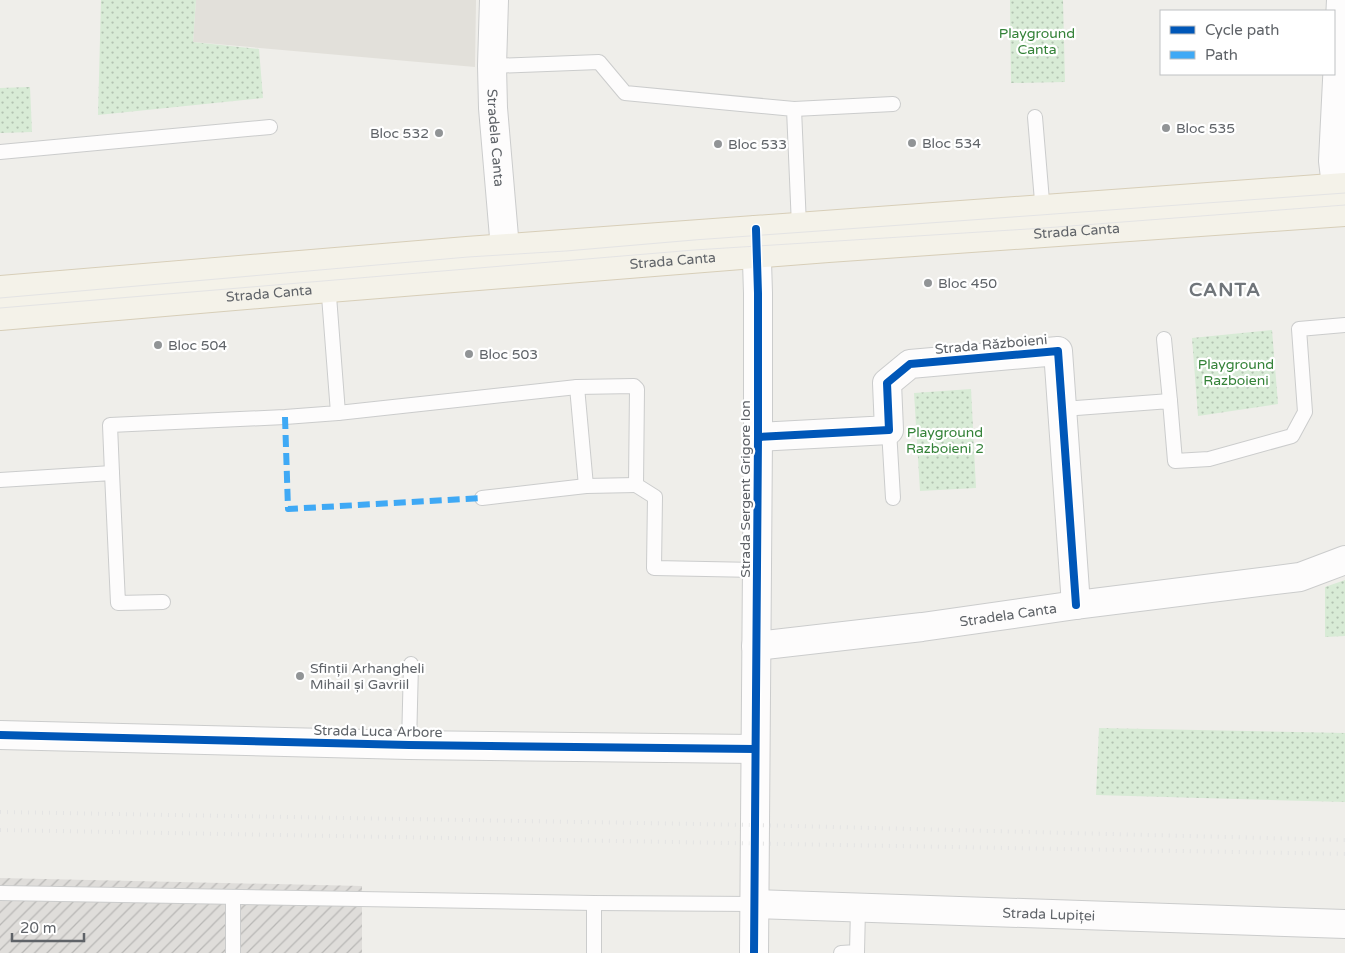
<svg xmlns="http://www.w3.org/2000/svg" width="1345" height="953" viewBox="0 0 1345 953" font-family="'Varela Round',sans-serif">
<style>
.industrial{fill:url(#industrial-furrows)}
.education{fill:#e2e0da}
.park{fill:url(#park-dots)}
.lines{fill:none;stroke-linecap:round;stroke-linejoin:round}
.service-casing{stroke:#cbcccc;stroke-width:16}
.minor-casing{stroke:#cbcccc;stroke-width:30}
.tertiary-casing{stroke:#cbcccc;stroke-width:30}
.primary-casing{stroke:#d7ceb8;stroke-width:30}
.service{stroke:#fdfcfc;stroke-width:14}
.minor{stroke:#fdfcfc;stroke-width:28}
.tertiary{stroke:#fdfcfc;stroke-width:28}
.primary{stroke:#f4f2e9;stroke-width:28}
.tram{stroke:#e4e4e4;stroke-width:1}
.rail{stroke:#e4e4e4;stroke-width:4;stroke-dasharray:1 6;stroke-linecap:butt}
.quiet{stroke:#3fa9f5;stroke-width:6;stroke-dasharray:12 6;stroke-linecap:butt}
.cycleway-casing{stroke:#fff;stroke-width:11}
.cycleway{stroke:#0057b8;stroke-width:8}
.poi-dot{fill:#919496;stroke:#fff;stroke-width:2}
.labels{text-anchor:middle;stroke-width:4.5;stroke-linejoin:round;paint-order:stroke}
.park-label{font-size:14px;fill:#348238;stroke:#fff}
.poi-label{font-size:14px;fill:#5f6368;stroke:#fff;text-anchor:start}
.street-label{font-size:14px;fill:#5f6368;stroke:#fff}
.district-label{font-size:19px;font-weight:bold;letter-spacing:1px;fill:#70757a;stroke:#fff}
</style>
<defs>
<pattern id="industrial-furrows" width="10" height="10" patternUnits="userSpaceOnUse" patternTransform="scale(1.25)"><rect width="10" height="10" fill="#dfddda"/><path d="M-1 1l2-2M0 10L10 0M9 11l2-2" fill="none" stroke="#b8b7b5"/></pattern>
<pattern id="park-dots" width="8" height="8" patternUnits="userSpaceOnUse" patternTransform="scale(1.25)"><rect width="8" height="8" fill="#d8ebd6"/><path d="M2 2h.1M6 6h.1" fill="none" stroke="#b2c2b1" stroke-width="1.8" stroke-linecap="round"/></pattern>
</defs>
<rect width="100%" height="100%" fill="#efeeea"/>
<!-- industrial -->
<polygon class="industrial" points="0,878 362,886 362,953 0,953"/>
<!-- education -->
<polygon class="education" points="196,0 476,0 475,67 193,42"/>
<!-- park -->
<g class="park">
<polygon points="101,0 196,0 193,42 259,49 263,98 98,115"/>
<polygon points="1010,0 1063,0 1065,82 1011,83"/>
<polygon points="30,87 32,132 0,133 0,88"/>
<polygon points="1272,330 1278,404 1198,416 1192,338"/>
<polygon points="971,389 976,488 920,491 914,393"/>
<polygon points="1345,580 1345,636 1325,637 1325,587"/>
<polygon points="1099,728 1345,733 1345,802 1096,795"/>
</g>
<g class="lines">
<!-- service casing -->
<g class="service-casing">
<g id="service">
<polyline points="492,66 599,62 625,93 794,109 799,226"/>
<polyline points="794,109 893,104"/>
<polyline points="1035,117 1043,213"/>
<polyline points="0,152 270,127"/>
<polyline points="1164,339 1170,401"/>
<polyline points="577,387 586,486"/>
<polyline points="1063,409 1170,401 1175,461 1209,459 1292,436 1305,412 1299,329 1345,325"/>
<polyline points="338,413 577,387 634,386 637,389 636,485 655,497 654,568 757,570"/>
<polyline points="889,430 893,498"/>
<polyline points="112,473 110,425 285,417 338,413 328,283"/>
<polyline points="0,480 112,473 118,603 163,602"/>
<polyline points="482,498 586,486 636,485"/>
<polyline points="409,745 411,664"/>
<polyline points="0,893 594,903 754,904"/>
<polyline points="594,903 594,953"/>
<polyline points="233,953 233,897"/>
<polyline points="841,953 857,952 858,908"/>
</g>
</g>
<!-- minor casing -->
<g class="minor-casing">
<g id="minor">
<path id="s1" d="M494,0L492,66L493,108L507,272"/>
<polyline points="1339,210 1333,161 1341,0"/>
<polyline points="758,437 889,430 887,383 910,364 1058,351 1076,605"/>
<path id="s2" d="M756,646L922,627L1076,605L1300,577L1345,560"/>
<polyline points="0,735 409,745 755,749"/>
<path id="s3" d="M754,904L1345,924"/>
</g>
</g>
<!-- tertiary casing -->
<g class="tertiary-casing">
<polyline id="tertiary" points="754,953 758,437 758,293 756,230"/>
</g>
<!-- primary casing -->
<g class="primary-casing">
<g id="primary">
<polyline points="0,290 467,251 1345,187"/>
<path id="s4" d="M0,316L329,288L828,248L1345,212"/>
</g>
</g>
<!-- service -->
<use href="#service" class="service"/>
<!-- minor -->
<use href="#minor" class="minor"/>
<!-- tertiary -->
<use href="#tertiary" class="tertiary"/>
<!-- primary -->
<use href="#primary" class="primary"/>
<!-- tram -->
<g class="tram">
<polyline points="0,298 468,257 566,251 694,240 1345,193"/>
<polyline points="0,308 694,250 1044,228 1345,205"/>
</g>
<!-- rail -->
<g class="rail">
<polyline points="0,812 755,825 1345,840"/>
<polyline points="0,830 1345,854"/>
</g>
<!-- quiet -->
<polyline class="quiet" points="285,417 288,509 482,498"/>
<!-- cycleway casing -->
<g class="cycleway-casing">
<g id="cycleway">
<polyline points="758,437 889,430 887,383 910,364 1058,351 1076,605"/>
<polyline points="0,735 409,745 755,749"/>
<polyline points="754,953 758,437 758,293 756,229"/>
</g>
</g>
<!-- cycleway -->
<use href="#cycleway" class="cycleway"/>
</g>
<!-- markers -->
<g class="poi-dot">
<circle cx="1166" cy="128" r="5"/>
<circle cx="439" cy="133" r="5"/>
<circle cx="912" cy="143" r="5"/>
<circle cx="718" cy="144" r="5"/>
<circle cx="928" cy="283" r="5"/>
<circle cx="158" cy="345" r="5"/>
<circle cx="469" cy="354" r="5"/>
<circle cx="300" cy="676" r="5"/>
</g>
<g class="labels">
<!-- park labels -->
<g class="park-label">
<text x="1037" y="38">Playground<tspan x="1037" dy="16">Canta</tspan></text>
<text x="1236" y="369">Playground<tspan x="1236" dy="16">Razboieni</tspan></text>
<text x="945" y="437">Playground<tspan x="945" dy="16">Razboieni 2</tspan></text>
</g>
<!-- poi labels -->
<g class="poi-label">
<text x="1176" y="133">Bloc 535</text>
<text x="429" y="138" text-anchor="end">Bloc 532</text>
<text x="922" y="148">Bloc 534</text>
<text x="728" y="149">Bloc 533</text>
<text x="938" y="288">Bloc 450</text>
<text x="168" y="350">Bloc 504</text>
<text x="479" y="359">Bloc 503</text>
<text x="310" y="673">Sfinții Arhangheli<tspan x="310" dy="16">Mihail și Gavriil</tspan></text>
</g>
<!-- street labels -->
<g class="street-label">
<text dy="5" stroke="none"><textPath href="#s1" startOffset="138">Stradela Canta</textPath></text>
<text dy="5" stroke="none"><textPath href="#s4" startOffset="1080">Strada Canta</textPath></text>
<text dy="5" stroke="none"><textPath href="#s4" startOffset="675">Strada Canta</textPath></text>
<text dy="5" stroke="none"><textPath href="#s4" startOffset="270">Strada Canta</textPath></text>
<text transform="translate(991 344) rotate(-5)" y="5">Strada Războieni</text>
<text transform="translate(745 489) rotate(-90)" y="5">Strada Sergent Grigore Ion</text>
<text dy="5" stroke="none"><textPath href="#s2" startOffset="254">Stradela Canta</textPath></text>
<text transform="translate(378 731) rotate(1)" y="5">Strada Luca Arbore</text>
<text dy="5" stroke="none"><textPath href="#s3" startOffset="295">Strada Lupiței</textPath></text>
</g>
<!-- district labels -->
<g class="district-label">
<text x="1225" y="296">CANTA</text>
</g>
</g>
<!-- legend -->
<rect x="1160" y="10" width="175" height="65" fill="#ffffff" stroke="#bfc1c3"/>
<rect x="1170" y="26" width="25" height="8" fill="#0057b8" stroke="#bfc1c3"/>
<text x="1205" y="35" font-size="15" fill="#5f6368">Cycle path</text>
<rect x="1170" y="51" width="25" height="8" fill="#3fa9f5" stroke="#bfc1c3"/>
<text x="1205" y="60" font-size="15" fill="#5f6368">Path</text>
<!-- scale -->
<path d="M12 933v8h72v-8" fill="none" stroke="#5f6368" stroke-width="2.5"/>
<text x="20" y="933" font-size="15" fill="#5f6368" stroke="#ffffff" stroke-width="4" paint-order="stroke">20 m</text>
</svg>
